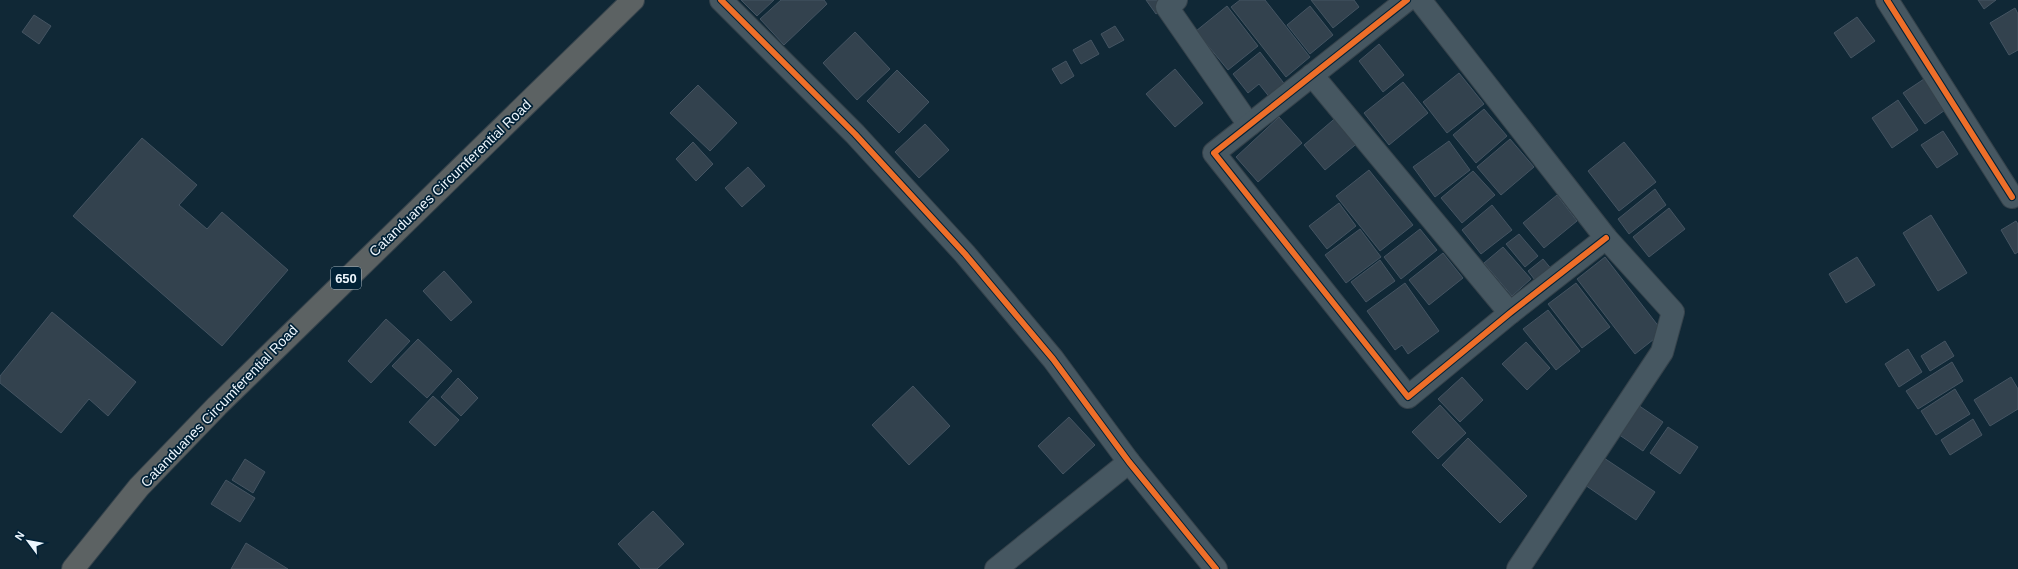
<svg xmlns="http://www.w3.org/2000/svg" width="2018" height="569" viewBox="0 0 2018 569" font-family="Helvetica,sans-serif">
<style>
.building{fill:#33424e;stroke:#445462}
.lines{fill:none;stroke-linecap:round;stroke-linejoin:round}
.minor-casing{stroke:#35424b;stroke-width:24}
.primary-casing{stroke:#35424b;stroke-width:24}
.minor{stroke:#465761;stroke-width:22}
.primary{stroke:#5c6263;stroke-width:22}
.cycleway-casing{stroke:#012136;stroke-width:8}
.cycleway{stroke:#ee6e29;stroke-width:6}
.labels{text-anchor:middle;stroke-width:3.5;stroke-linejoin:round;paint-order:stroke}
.shield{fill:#012136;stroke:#a6b6c1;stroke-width:1}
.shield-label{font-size:13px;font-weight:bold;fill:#edf6fd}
.street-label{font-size:14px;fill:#edf6fd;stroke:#012136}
</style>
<rect width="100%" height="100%" fill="#102836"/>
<!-- building -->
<g class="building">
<polygon points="741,0 774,0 757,16"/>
<polygon points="781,0 824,0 827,4 784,45 760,19"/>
<polygon points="1146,0 1175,0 1156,14"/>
<polygon points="1240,0 1265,0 1310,57 1286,77 1231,7"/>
<polygon points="1311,0 1354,0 1359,7 1333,28"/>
<polygon points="1978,0 1996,0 1984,9"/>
<polygon points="1227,6 1258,46 1228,70 1196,31"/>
<polygon points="1310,6 1333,35 1310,54 1287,25"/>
<polygon points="2015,8 2018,14 2018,50 2009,55 1990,23"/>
<polygon points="34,15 51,26 39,44 22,32"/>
<polygon points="1857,17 1875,41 1851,58 1834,33"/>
<polygon points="1115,26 1124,40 1109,48 1101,34"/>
<polygon points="855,32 890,69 857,100 823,63"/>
<polygon points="1091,40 1099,54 1081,64 1073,50"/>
<polygon points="1379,44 1404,75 1383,92 1359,61"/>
<polygon points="1260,52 1286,86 1271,99 1259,84 1248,93 1233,74"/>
<polygon points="1066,61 1074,76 1061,84 1052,69"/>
<polygon points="1175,69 1203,103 1175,127 1146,94"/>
<polygon points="897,70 929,102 899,133 867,101"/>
<polygon points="1459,73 1484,104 1447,133 1423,102"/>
<polygon points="1927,77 1948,108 1925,124 1903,93"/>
<polygon points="1403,82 1428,113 1389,145 1364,113"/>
<polygon points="698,85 737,123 710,151 670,113"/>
<polygon points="1898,100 1918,130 1892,148 1872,118"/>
<polygon points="1484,109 1507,136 1476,163 1453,135"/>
<polygon points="1339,115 1360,141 1325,170 1304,145"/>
<polygon points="1279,117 1302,143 1258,182 1236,157"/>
<polygon points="925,124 949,150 919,178 895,152"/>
<polygon points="1943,131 1958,154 1937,168 1921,145"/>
<polygon points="142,138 197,185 179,205 207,229 222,212 288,270 222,346 73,216"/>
<polygon points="1510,139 1534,167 1501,195 1477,167"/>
<polygon points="1449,141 1470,170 1435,197 1413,167"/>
<polygon points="693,142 713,164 696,181 676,159"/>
<polygon points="1624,142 1656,182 1619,211 1588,171"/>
<polygon points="748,167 765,186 742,207 725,188"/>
<polygon points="1369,170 1413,225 1380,251 1336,196"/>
<polygon points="1473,171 1495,195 1462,223 1441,198"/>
<polygon points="1655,189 1666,205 1629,234 1618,219"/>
<polygon points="1557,195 1577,221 1544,248 1523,223"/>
<polygon points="1339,203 1356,226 1327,249 1309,226"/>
<polygon points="1492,205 1512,230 1481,254 1462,230"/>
<polygon points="1669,208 1685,229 1649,257 1633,237"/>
<polygon points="1931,215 1967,273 1938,291 1903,233"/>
<polygon points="2016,221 2018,224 2018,252 2015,254 2001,230"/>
<polygon points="1360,229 1381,257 1346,283 1325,255"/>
<polygon points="1420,229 1437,250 1401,279 1384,257"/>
<polygon points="1519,234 1538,256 1525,267 1506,244"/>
<polygon points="1503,247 1531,279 1512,296 1484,263"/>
<polygon points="1443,253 1463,278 1429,305 1409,280"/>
<polygon points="1605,257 1663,332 1635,354 1577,279"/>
<polygon points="1857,257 1875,285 1846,303 1829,274"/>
<polygon points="1543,259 1553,271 1538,284 1528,271"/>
<polygon points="1380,260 1395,281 1366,302 1351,282"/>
<polygon points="444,271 472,302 451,321 423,291"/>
<polygon points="1405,283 1439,331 1408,354 1402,345 1395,350 1367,311"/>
<polygon points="1576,283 1610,327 1582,348 1548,304"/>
<polygon points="1548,310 1580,351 1556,370 1523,329"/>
<polygon points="52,312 136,382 108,416 89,399 61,433 0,383 0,376"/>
<polygon points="386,319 410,341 371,383 348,361"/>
<polygon points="418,339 452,371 427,398 392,366"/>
<polygon points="1945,341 1954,356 1930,371 1921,356"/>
<polygon points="1526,342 1550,368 1527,390 1502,364"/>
<polygon points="1908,349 1922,372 1899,387 1885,364"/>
<polygon points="1952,362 1963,381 1918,409 1906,391"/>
<polygon points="1462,377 1483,400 1460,422 1438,399"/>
<polygon points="2011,377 2018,389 2018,409 1990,426 1974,400"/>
<polygon points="458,378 478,398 461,416 441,397"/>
<polygon points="913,386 950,426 909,465 872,425"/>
<polygon points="1955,389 1970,414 1936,435 1921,411"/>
<polygon points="433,396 459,420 435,446 409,422"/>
<polygon points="1635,403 1663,422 1643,451 1615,432"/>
<polygon points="1440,405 1466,433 1438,459 1412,432"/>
<polygon points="1069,417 1095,445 1063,474 1038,446"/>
<polygon points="1973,419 1982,435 1950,455 1941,440"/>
<polygon points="1668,427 1698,447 1680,474 1650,453"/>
<polygon points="1468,438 1527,496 1500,523 1442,465"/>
<polygon points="1604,458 1655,492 1636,520 1585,485"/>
<polygon points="245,459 265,472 253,493 232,480"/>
<polygon points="226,480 255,498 240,522 211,504"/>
<polygon points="653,511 684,544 657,569 641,569 618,544"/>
<polygon points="246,543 288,569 231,569"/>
</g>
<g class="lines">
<!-- minor casing -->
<g class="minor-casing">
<g id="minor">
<polyline points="721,0 855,134 965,254 1053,359 1129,462 1216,569"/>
<polyline points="1176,0 1167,7 1249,125"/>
<polyline points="1407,0 1214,153 1408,397 1510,313 1606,238"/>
<polyline points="1420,0 1606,238 1673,312 1662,352 1518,569"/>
<polyline points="1887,0 2012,197"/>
<polyline points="1312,75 1510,313"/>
<polyline points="996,569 1129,462"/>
</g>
</g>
<!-- primary casing -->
<g class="primary-casing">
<polyline id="primary" points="73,569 139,487 217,406 633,0"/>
</g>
<!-- minor -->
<use href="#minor" class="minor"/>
<!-- primary -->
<use href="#primary" class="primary"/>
<!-- cycleway casing -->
<g class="cycleway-casing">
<g id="cycleway">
<polyline points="721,0 855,134 965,254 1053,359 1129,462 1216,569"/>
<polyline points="1407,0 1214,153 1408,397 1510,313 1606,238"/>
<polyline points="1887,0 2012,197"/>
</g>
</g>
<!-- cycleway -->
<use href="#cycleway" class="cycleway"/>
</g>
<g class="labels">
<!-- shield labels -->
<rect class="shield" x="331" y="267" width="30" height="22" rx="3"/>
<g class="shield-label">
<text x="346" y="283">650</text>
</g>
<!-- street labels -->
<g class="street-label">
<text transform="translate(450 178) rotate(-44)" y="5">Catanduanes Circumferential Road</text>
<text transform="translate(219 406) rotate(-46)" y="5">Catanduanes Circumferential Road</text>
</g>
</g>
<!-- north arrow -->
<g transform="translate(28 541) rotate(302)" stroke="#012136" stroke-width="3" paint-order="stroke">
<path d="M0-3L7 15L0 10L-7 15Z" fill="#edf6fd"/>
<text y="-6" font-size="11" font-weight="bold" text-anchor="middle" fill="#edf6fd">N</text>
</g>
</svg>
